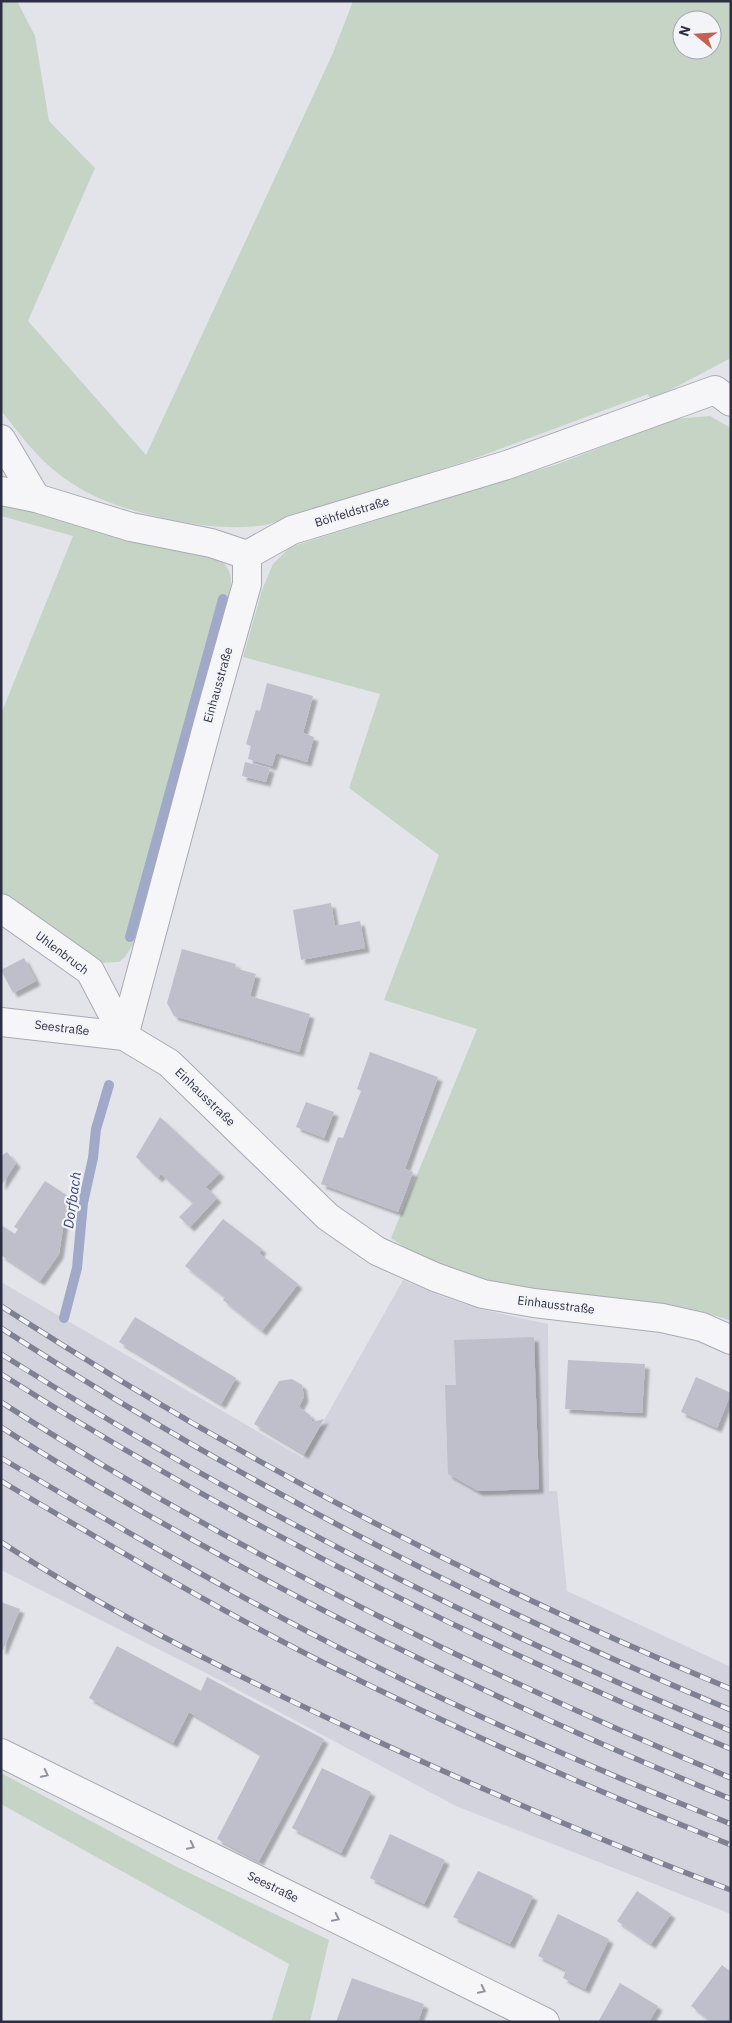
<svg xmlns="http://www.w3.org/2000/svg" width="732" height="2023" viewBox="0 0 732 2023" font-family="'IBM Plex Sans',sans-serif">
<style>
.built{fill:#d2d3dc}
.green{fill:#c5d4c5;fill-rule:evenodd}
.lines{fill:none;stroke-linecap:round;stroke-linejoin:round}
.stream{stroke:#a1a9c8;stroke-width:10}
.building{fill:#bebfca;filter:url(#shadow)}
.minor-casing{stroke:#a8aab4;stroke-width:30}
.minor{stroke:#f6f6f9;stroke-width:28}
.rail-casing{stroke:#7e8093;stroke-width:5.5}
.rail{stroke:#f3f4f8;stroke-width:4;stroke-dasharray:11;stroke-linecap:butt}
.oneway{stroke:#91929e}
.labels{text-anchor:middle;stroke-width:4.5;stroke-linejoin:round;paint-order:stroke}
.street-label{font-size:12px;fill:#2c2e42;stroke:#f3f4f8}
.water-label{font-size:14px;font-style:italic;fill:#394373;stroke:#f3f4f8}
</style>
<defs>
<filter id="shadow"><feDropShadow dx="4.5" dy="4.5" stdDeviation="1" flood-color="#0004"/></filter>
</defs>
<rect width="100%" height="100%" fill="#e3e4ea"/>
<!-- built -->
<polygon class="built" points="403,1280 441,1296 480,1309 548,1324 549,1491 557,1491 567,1591 731,1667 731,1914 456,1806 206,1673 1,1570 1,1282 303,1458"/>
<!-- green -->
<g class="green">
<path d="M1,1H17L35,36L49,121L95,168L28,321L146,455L333,53L353,1H731V358L651,400L648,394L473,459L266,525C231,530 198,526 164,518C103,505 61,486 22,437C15,428 7,419 1,410ZM682,20H712V50H682Z"/>
<path d="M710,416L731,428V1321C684,1303 635,1300 585,1296C519,1289 446,1277 391,1238L477,1029L384,1000L439,855L349,788L380,694L243,657L262,590L273,564L290,547L558,464L674,419Z"/>
<path d="M1,499L216,557C232,568 233,578 229,595L134,943L125,957L119,962L99,963L1,899V714L73,536L1,516Z"/>
<polygon points="1,1773 175,1866 329,1940 310,2022 271,2022 289,1964 1,1804"/>
</g>
<g class="lines">
<!-- stream -->
<g class="stream">
<polyline points="130,937 223,599"/>
<polyline points="64,1318 77,1268 83,1203 93,1158 96,1129 109,1085"/>
</g>
</g>
<!-- building -->
<g class="building">
<polygon points="267,683 313,696 303,733 314,737 307,762 276,753 272,766 248,759 251,746 246,744 256,710 260,711"/>
<polygon points="245,762 270,768 266,782 242,776"/>
<polygon points="331,903 335,926 360,921 365,948 301,960 293,910"/>
<polygon points="182,949 236,964 235,968 256,974 250,996 310,1014 299,1052 174,1016 167,1003"/>
<polygon points="24,958 36,981 13,993 1,970"/>
<polygon points="370,1052 438,1077 405,1169 413,1172 398,1212 321,1184 338,1137 343,1138 361,1091 357,1089"/>
<polygon points="306,1102 334,1112 324,1138 296,1127"/>
<polygon points="160,1117 220,1173 206,1187 217,1198 190,1227 179,1217 193,1203 161,1174 158,1178 136,1157"/>
<polygon points="7,1152 16,1163 1,1186 1,1156"/>
<polygon points="45,1181 68,1196 59,1254 40,1281 1,1255 1,1225 15,1234 18,1229 14,1227"/>
<polygon points="223,1219 262,1249 259,1253 298,1284 262,1331 223,1300 225,1297 185,1266"/>
<polygon points="135,1317 236,1378 221,1404 119,1342"/>
<polygon points="534,1337 539,1489 478,1491 448,1474 445,1385 456,1385 454,1340"/>
<polygon points="568,1360 645,1364 642,1413 565,1409"/>
<polygon points="696,1377 731,1393 717,1428 681,1412"/>
<polygon points="292,1379 302,1385 304,1397 299,1407 310,1415 312,1422 324,1419 304,1454 254,1424 279,1381"/>
<polygon points="1,1602 20,1609 3,1650 1,1649"/>
<polygon points="117,1646 201,1691 207,1677 324,1739 259,1861 217,1839 261,1754 189,1712 173,1743 89,1698"/>
<polygon points="322,1768 371,1792 341,1853 292,1828"/>
<polygon points="390,1834 445,1860 424,1904 370,1878"/>
<polygon points="478,1871 533,1896 510,1944 453,1917"/>
<polygon points="637,1891 671,1914 651,1944 617,1921"/>
<polygon points="558,1914 609,1939 585,1989 563,1978 566,1970 538,1956"/>
<polygon points="722,1965 731,1972 731,2022 712,2022 691,2006"/>
<polygon points="352,1978 424,2004 418,2022 336,2022"/>
<polygon points="620,1983 658,2006 649,2022 598,2022"/>
</g>
<g class="lines">
<!-- minor casing -->
<g class="minor-casing">
<g id="minor">
<polyline points="1,439 36,498"/>
<polyline points="1,491 36,498 131,527 211,543 247,555 292,530 507,465 715,390 731,402"/>
<polyline points="1,908 90,971 124,1036"/>
<polyline points="1,1022 124,1036 169,1063 328,1217 377,1251 435,1277 483,1294 534,1303 662,1318 702,1327 731,1340"/>
<polyline points="124,1036 211,712 247,584 247,555"/>
<polyline points="1,1753 545,2022"/>
</g>
</g>
<!-- minor -->
<use href="#minor" class="minor"/>
<!-- rail casing -->
<g class="rail-casing">
<g id="rail">
<path d="M1,1306C232,1455 477,1584 731,1689"/>
<path d="M1,1328C232,1477 477,1604 731,1710"/>
<path d="M1,1354C232,1500 478,1626 731,1731"/>
<path d="M1,1374C232,1521 479,1644 731,1749"/>
<path d="M1,1402C231,1550 479,1672 731,1778"/>
<path d="M1,1427C66,1469 133,1507 200,1544C372,1640 549,1724 731,1799"/>
<path d="M1,1458C120,1528 239,1598 363,1660C483,1720 606,1774 731,1824"/>
<path d="M1,1481C109,1545 218,1610 330,1666C461,1731 595,1791 731,1845"/>
<path d="M1,1542C121,1620 249,1682 379,1742C495,1795 611,1845 731,1890"/>
</g>
</g>
<!-- rail -->
<use href="#rail" class="rail"/>
</g>
<!-- one-way arrows -->
<defs><path id="oneway-chevron" d="M-2-3.5L2.5 0L-2 3.5" fill="none" stroke-width="1.6" stroke-linecap="round" stroke-linejoin="round" transform="scale(1.25)"/></defs>
<g class="oneway">
<use href="#oneway-chevron" transform="translate(45 1774) rotate(26)"/>
<use href="#oneway-chevron" transform="translate(191 1846) rotate(26)"/>
<use href="#oneway-chevron" transform="translate(336 1918) rotate(26)"/>
<use href="#oneway-chevron" transform="translate(482 1990) rotate(26)"/>
</g>
<g class="labels">
<!-- street labels -->
<g class="street-label">
<text transform="translate(352 512) rotate(-17)" y="4">Böhfeldstraße</text>
<text transform="translate(218 685) rotate(-74)" y="4">Einhausstraße</text>
<text transform="translate(62 953) rotate(37)" y="4">Uhlenbruch</text>
<text transform="translate(62 1028) rotate(7)" y="4">Seestraße</text>
<text transform="translate(205 1097) rotate(44)" y="4">Einhausstraße</text>
<text transform="translate(556 1305) rotate(7)" y="4">Einhausstraße</text>
<text transform="translate(273 1887) rotate(26)" y="4">Seestraße</text>
</g>
<!-- water labels -->
<g class="water-label">
<text transform="translate(72 1200) rotate(-82)" y="5">Dorfbach</text>
</g>
</g>
<!-- border -->
<rect width="732" height="2023" fill="none" stroke="#2c2e42" stroke-width="5"/>
<!-- north arrow -->
<g transform="translate(697 35) rotate(288)"><circle r="24" fill="#f3f4f8" stroke="#a3a5af"/>
<path d="M0-4L9 19L0 12L-9 19Z" fill="#c66152"/>
<text y="-8" font-size="14" font-weight="bold" text-anchor="middle" fill="#2c2e42">N</text>
</g>
</svg>
